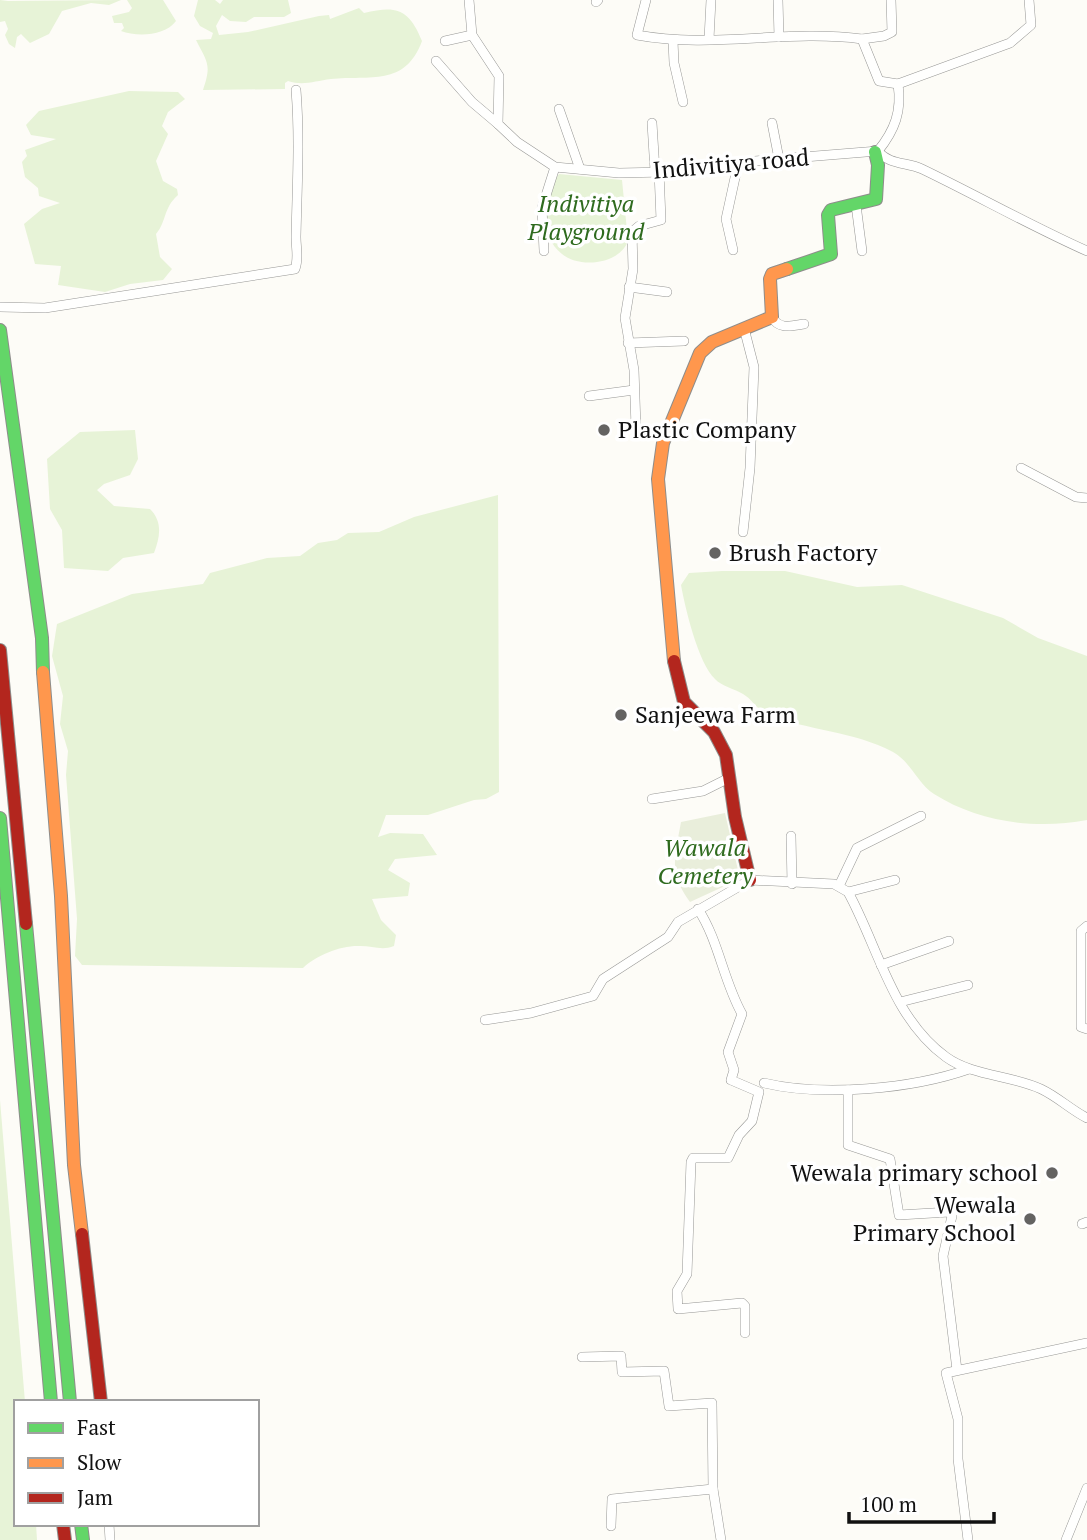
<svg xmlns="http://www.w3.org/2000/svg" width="1087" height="1540" viewBox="0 0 1087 1540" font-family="'PT Serif',serif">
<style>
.green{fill:#e7f3d7}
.cemetery{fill:#e9eedb}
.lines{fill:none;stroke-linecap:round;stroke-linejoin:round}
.street-casing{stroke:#979795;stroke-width:10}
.fast-casing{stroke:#8e8d8b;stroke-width:14}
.slow-casing{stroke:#8e8d8b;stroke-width:14}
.jam-casing{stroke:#8e8d8b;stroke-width:14}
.street{stroke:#fffffe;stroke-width:9}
.fast{stroke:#63d668;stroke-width:12}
.slow{stroke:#ff974d;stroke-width:12}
.jam{stroke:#b3261e;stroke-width:12}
.poi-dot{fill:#646362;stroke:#fff;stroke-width:2.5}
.labels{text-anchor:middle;stroke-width:7;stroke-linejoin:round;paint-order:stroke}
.street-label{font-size:24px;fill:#111;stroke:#fff}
.park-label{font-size:24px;font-style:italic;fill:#2f6b1f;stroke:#fff}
.poi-label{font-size:24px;fill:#111;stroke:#fff;text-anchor:start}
</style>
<rect width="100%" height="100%" fill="#fdfcf7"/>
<!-- green -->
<g class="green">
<polygon points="0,0 8,1 121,0 109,5 91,3 62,11 49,34 30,43 21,34 17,37 15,48 9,44 5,35 8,29 5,21 0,22"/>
<path d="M127,0H163L176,21C165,36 137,37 121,31L124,28L122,23H114L112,16L129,12L132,8Z"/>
<path d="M198,0H215L220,4L223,0H288L291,13L284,17H254L246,22L230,21L222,15L216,26L219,35L248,32L319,16L329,15L330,19L359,8L364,13C397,5 409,9 422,41C405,87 370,75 331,79C315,81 303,86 288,81L285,83V89L203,90C212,64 207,62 196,40L211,39L213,33L200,26L194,16Z"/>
<path d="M129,91L178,92L185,99L168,112L162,126L168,134L156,161L163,181L177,189L178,195C163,208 167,221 156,234L160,257L172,269L163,280L130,284L105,292L58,285L61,266L35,264L24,224L42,209L60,203L39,196L38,188L25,177L22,162L27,156L25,150L56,139L31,135L26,125L39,111Z"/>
<path d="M559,174L622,180L628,241C620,264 580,269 562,254C538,235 542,196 559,174Z"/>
<path d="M135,430L138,459L130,475L104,484L97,490L114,506L150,509C163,522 160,537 154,553L123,558L108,571L64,568L62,530L50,509L47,459L80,432Z"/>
<path d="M498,495L499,792L486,799L474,800L428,815H386L378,837L390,833L423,834L437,855L395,859L388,870L410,883L408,896L372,899L381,920L396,935L394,946C382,951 373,946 360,946C342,945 316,955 303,968L82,965L75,956L77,919L66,775L68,751L60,724L63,696L52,656L57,624L132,594L203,584L210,573L267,558L300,556L318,543L337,540L348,533L379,532L414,517Z"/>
<path d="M722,571H785L857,587L902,585L1003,618L1038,638L1087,656V820C1036,830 978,822 934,794C918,784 911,762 893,752C854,731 808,731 767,714C757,710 752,699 743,694C735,689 721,686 715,679C698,663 685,607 681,585L689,573Z"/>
<polygon points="0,1100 25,1402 16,1402 16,1524 36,1524 37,1540 0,1540"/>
</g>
<!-- cemetery -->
<path class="cemetery" d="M725,813L740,879L690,902C668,872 675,856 681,822Z"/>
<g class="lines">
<!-- street casing -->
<g class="street-casing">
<g id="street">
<path d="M469,0L472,35L499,76L498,124L517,142L555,167L619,173L666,172L717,164L878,151C889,165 907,162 922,169C978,196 1031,226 1087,251"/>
<path d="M646,0L637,35C712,49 787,29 862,39L879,81L898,84L1010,43L1031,25L1029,0"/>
<polyline points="778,0 779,37"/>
<polyline points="596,2 598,0"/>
<polyline points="709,39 711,0"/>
<polyline points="862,39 884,36 892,32 891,0"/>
<polyline points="445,41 472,35"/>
<polyline points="673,41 674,63 683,102"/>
<polyline points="436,61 472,102 498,124"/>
<polyline points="559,109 580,169"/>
<polyline points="652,123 655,171"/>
<polyline points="772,123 779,159"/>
<path d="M878,151C895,130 902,111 898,84"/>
<polyline points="856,205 862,251"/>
<polyline points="733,250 726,219 738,164"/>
<polyline points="544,251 542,208 555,167"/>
<polyline points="629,287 667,292"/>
<path d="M0,307L45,308L295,269C299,258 296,249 296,237C297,188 300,139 296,90"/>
<path d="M772,317C779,330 791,326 804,324"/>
<polyline points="628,343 684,341"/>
<polyline points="589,396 634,390"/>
<polyline points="636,427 634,370 625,318 633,269 632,232 639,226 661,220 659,171"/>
<polyline points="1021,468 1076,497 1087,498"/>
<polyline points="743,532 750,468 754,367 744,328"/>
<polyline points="652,799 703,791 729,778"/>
<polyline points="791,836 792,884"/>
<polyline points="839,886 857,848 921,816"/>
<polyline points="848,892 895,880"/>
<path d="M698,909C719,941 723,980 742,1014L728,1052L734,1070L731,1080L759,1092L752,1121L739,1135L728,1158H693L691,1162L687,1274L677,1291L678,1309L742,1303L745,1306V1333"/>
<polyline points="1087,926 1081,931 1081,1027 1087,1029"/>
<polyline points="881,965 949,941"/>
<polyline points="900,1002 968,985"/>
<path d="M485,1020L531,1013L593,996L603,979L668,937L678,922L750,880L834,884L848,892C878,946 892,1018 946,1057C972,1076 1011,1075 1041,1089C1058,1097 1071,1110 1087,1118"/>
<path d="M764,1083C823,1097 912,1089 969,1069"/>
<polyline points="848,1090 848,1145 890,1159 899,1215 949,1212 952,1216 943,1256 957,1370"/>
<polyline points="1082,1224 1087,1222"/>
<polyline points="582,1357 621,1356 622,1372 664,1371 669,1406 712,1403 713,1489 721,1540"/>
<polyline points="109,1524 110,1540"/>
<polyline points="611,1526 612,1499 713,1489"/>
<polyline points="968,1540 958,1459 958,1419 946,1373 1087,1343"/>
<polyline points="1066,1540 1087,1488"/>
</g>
</g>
<!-- fast casing -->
<g class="fast-casing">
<g id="fast">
<polyline points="787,269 831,254 828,215 831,210 876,199 878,165 875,152"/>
<polyline points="0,330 42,638 43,672"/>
<polyline points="0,818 51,1402"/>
<polyline points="26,924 70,1402"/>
<polyline points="81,1524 83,1540"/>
</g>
</g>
<!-- slow casing -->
<g class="slow-casing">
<g id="slow">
<polyline points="674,661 658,479 663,443 700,353 712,342 772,317 770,279 772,274 787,269"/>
<polyline points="43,672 61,896 74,1165 82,1234"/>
</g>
</g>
<!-- jam casing -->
<g class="jam-casing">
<g id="jam">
<polyline points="0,650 26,924"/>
<polyline points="674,661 684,702 714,732 726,755 735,817 750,880"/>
<polyline points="82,1234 101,1402"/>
<polyline points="63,1524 65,1540"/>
</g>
</g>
<!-- street -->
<use href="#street" class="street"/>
<!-- fast -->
<use href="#fast" class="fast"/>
<!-- slow -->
<use href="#slow" class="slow"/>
<!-- jam -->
<use href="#jam" class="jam"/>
</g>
<!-- markers -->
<g class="poi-dot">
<circle cx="604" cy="430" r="7"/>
<circle cx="715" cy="553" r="7"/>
<circle cx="621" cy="715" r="7"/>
<circle cx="1052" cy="1173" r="7"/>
<circle cx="1030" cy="1219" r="7"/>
</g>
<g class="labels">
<!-- street labels -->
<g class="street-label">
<text transform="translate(731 164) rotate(-5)" y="8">Indivitiya road</text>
</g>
<!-- park labels -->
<g class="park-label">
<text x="586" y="212">Indivitiya<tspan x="586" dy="28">Playground</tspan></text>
<text x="705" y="856">Wawala<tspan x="705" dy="28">Cemetery</tspan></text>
</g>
<!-- poi labels -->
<g class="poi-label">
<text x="618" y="438">Plastic Company</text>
<text x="729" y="561">Brush Factory</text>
<text x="635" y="723">Sanjeewa Farm</text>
<text x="1038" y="1181" text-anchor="end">Wewala primary school</text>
<text x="1016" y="1213" text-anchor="end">Wewala<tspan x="1016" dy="28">Primary School</tspan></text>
</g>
</g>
<!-- legend -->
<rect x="14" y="1400" width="245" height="126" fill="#ffffff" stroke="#a0a0a0" stroke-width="2"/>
<rect x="28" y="1423" width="35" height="10" fill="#63d668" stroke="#a0a0a0" stroke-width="2"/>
<text x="77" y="1435" font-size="21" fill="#111111">Fast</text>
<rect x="28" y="1458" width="35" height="10" fill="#ff974d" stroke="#a0a0a0" stroke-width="2"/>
<text x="77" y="1470" font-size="21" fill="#111111">Slow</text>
<rect x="28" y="1493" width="35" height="10" fill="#b3261e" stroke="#a0a0a0" stroke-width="2"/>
<text x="77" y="1505" font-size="21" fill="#111111">Jam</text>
<!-- scale -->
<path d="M849 1512v10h145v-10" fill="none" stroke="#111111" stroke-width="3.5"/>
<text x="860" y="1512" font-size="21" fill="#111111" stroke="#ffffff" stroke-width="5" paint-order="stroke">100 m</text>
</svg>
